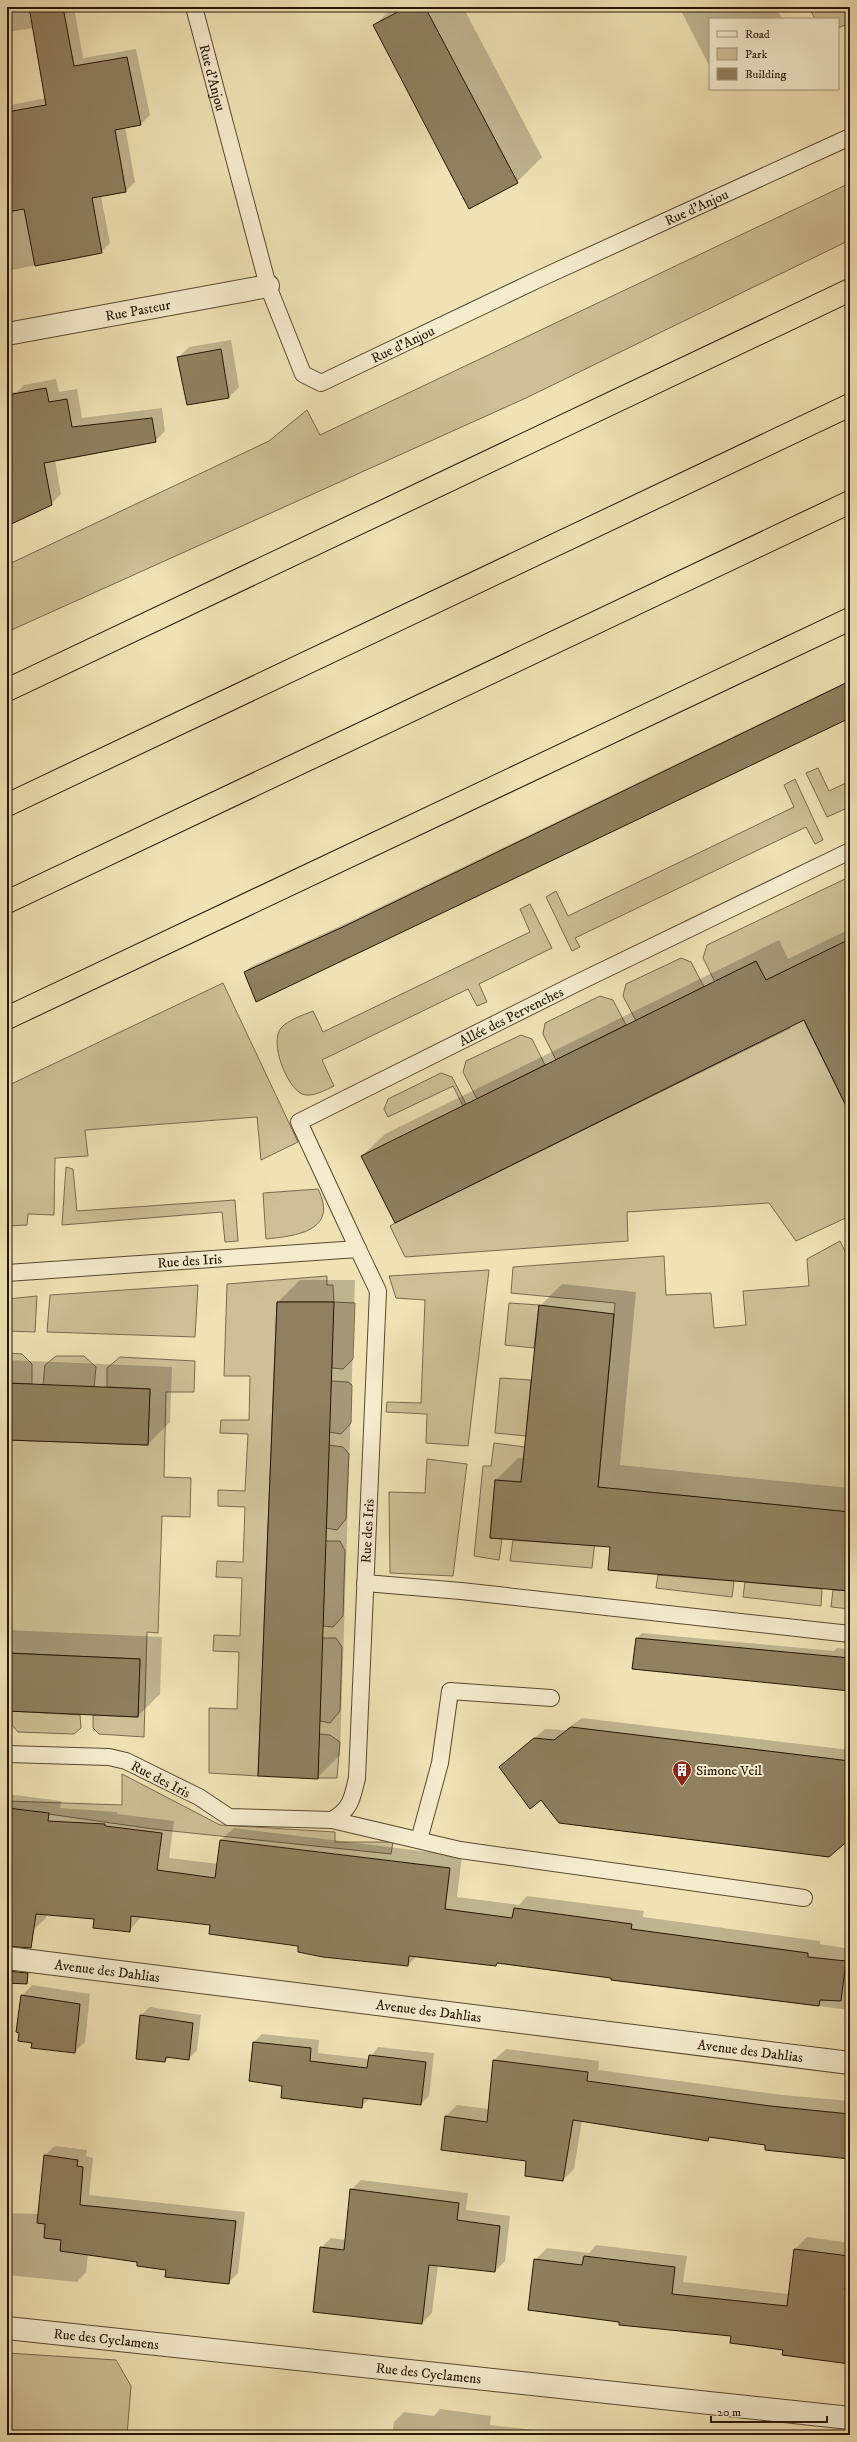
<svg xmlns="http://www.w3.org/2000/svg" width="857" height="2442" viewBox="0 0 857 2442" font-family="'IM FELL DW Pica',serif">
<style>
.green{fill:#cdbf96;stroke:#7a6a4c}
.shadow{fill:#0003}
.building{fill:#8f805f;stroke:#271602}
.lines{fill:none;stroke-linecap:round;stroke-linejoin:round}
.lane-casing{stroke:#59492e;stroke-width:18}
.street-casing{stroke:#59492e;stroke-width:24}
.highway-casing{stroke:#271602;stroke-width:24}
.lane{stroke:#f5ecce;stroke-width:16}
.street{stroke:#f5ecce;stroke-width:22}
.highway{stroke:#efe2b4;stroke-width:22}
.labels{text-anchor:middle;stroke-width:4;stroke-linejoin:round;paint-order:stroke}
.street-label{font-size:14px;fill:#271602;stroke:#f5ecce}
.poi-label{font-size:14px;fill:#271602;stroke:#f5ecce;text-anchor:start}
</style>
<rect width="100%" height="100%" fill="#efe2b4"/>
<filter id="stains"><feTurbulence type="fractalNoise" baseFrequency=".005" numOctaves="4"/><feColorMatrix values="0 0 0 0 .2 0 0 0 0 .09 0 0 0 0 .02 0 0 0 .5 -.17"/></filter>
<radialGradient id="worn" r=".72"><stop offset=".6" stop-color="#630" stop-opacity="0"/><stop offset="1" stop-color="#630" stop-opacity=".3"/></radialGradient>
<!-- green -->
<g class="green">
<polygon points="809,7 850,7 850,23 838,28 838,19 815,19"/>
<polygon points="850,183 850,240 526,398 7,632 7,565 269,441 307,410 320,435"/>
<polygon points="818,768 829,791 850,781 850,818 845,809 827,817 806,773"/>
<polygon points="795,779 823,840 815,844 806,827 575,938 580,947 572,951 546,897 556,891 568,916 794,807 784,785"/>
<polygon points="845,879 850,889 850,939 805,1023 850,1114 850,1197 845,1199 850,1216 796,1241 769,1203 627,1212 628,1241 405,1257 390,1226 395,1223 790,1028 756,962 715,982 703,958 707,945"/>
<path d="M530,904L552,948L479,984L487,1002L477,1006L468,989L322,1060L334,1086C325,1090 312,1098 302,1094C287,1087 269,1043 281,1028C288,1020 303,1015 313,1011L323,1032L530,932L520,909Z"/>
<polygon points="681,958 691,962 704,987 636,1021 623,996 626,984"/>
<polygon points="223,983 298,1142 261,1160 257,1117 85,1130 88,1156 55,1158 54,1215 28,1214 27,1225 7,1226 7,1086"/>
<polygon points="600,996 613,1000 626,1025 556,1060 543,1034 545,1023"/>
<polygon points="521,1035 532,1039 545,1065 477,1099 463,1072 466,1061"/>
<polygon points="441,1073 452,1077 466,1104 463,1106 453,1086 388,1117 384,1109 388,1099"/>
<polygon points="66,1167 73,1169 77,1211 235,1200 238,1241 225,1242 222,1212 62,1225"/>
<path d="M318,1189C339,1231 296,1236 266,1239L263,1193Z"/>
<polygon points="840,1241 850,1261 850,1512 616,1489 600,1495 592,1568 510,1561 513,1540 568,1544 598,1490 615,1303 511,1293 513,1267 664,1256 666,1295 711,1293 714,1328 746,1325 743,1291 809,1286 807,1259"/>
<polygon points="489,1270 468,1446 426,1443 427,1414 386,1412 387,1402 421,1403 425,1300 396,1298 389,1276"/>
<polygon points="327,1276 327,1285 333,1285 334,1302 355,1303 353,1359 343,1369 332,1368 333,1302 277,1302 258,1776 209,1773 209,1708 237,1709 239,1652 213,1651 214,1635 240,1636 242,1578 216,1577 217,1561 243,1562 245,1507 218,1506 218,1490 245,1491 248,1434 220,1433 221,1420 249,1420 250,1376 224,1376 227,1284"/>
<polygon points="198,1285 195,1337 47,1332 50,1295"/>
<polygon points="37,1296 35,1332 7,1331 7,1299"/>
<polygon points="509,1303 539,1305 534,1348 505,1345"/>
<polygon points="7,1353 22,1354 32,1364 32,1384 7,1383"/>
<polygon points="56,1356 84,1356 96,1367 94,1387 43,1385 45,1365"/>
<polygon points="120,1357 195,1361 194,1392 166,1392 164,1477 191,1478 190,1517 162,1516 158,1633 147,1632 144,1737 99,1734 93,1728 93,1715 138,1717 140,1659 7,1653 7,1440 148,1445 150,1389 107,1387 107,1368"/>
<polygon points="500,1378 531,1380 526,1436 495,1433"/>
<polygon points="331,1381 348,1382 352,1385 351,1423 341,1434 329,1432"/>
<polygon points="494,1443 525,1447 521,1482 495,1480 490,1538 502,1539 499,1560 474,1556 483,1466 491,1466"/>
<polygon points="329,1445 343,1447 349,1454 346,1519 337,1530 326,1528"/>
<polygon points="427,1459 467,1464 453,1576 390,1573 389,1492 425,1493"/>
<polygon points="325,1541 340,1541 345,1551 343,1616 333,1627 323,1626"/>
<polygon points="658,1575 734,1581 732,1597 656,1588"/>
<polygon points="745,1582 822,1589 821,1606 743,1597"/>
<polygon points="833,1590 850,1591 850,1609 831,1607"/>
<polygon points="322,1638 336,1638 342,1647 340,1711 330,1723 320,1721"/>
<polygon points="12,1711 80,1715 81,1728 74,1734 18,1732 12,1725"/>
<polygon points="319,1734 330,1735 340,1742 337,1778 318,1778"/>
<polygon points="122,1774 220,1825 335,1832 335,1842 393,1842 391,1854 153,1829 7,1808 7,1801 122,1805"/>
<polygon points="7,2353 116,2360 131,2386 127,2435 7,2435"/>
</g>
<!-- shadow -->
<g class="shadow">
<polygon points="7,7 74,7 83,58 136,49 150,115 141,124 125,127 135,182 126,191 101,196 110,243 101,252 7,271 7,109 11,105 46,98 33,28 7,32"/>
<polygon points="393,7 463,7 542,157 517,182 374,26"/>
<polygon points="679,7 776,7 782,19 710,19 710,67"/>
<polygon points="231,340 239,387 229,397 179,357 189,347"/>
<polygon points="56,379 59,392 77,389 82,418 162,408 165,431 155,441 55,460 61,494 51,504 7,524 7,393 17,392 24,385"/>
<polygon points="850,680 850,716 245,972 250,967 351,921"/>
<polygon points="850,929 850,1112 804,1019 362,1156 385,1134 779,940 788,959"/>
<polygon points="300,1280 355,1280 340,1755 317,1778 278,1302"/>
<polygon points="562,1284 636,1292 620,1465 850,1488 850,1590 611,1546 496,1480 518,1458 524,1458 540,1306"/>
<polygon points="7,1360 172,1367 170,1422 148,1444 7,1439"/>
<polygon points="7,1630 162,1637 160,1694 138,1716 7,1710"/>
<polygon points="642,1633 834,1651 837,1648 850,1649 850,1690 637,1638"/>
<polygon points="582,1718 850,1750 850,1838 541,1799 501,1767 545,1729 565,1730"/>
<polygon points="7,1794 61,1801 60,1808 117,1812 117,1814 174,1821 169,1858 218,1864 221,1840 234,1828 462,1856 457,1897 519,1905 527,1896 644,1911 643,1917 820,1941 820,1944 850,1949 850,2010 669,1987 612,1977 499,1962 496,1965 417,1956 408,1965 300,1945 211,1924 142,1916 129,1931 95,1919 46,1914 46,1918 33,1930 7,1927"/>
<polygon points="32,1985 90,1994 85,2042 74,2052 33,2042 20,2033 22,1996"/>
<polygon points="150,2007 201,2015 197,2050 188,2059 170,2056 165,2061 137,2058 141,2015"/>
<polygon points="262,2034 319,2040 318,2053 369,2059 378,2047 434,2053 429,2096 421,2104 370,2098 361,2107 283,2085 254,2042"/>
<polygon points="506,2049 599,2061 598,2070 783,2095 850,2101 850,2158 766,2144 711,2137 708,2140 582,2120 574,2169 563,2180 446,2116 457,2105 489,2109 494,2060"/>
<polygon points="55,2146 87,2150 86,2156 93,2158 89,2195 245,2212 238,2273 228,2283 138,2261 88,2254 86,2272 77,2282 7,2275 7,2213 39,2214 45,2155"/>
<polygon points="361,2180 468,2193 466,2210 510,2216 505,2261 495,2271 438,2265 432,2313 422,2323 321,2248 331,2238 346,2240 351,2190"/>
<polygon points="807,2237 850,2243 850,2363 732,2335 620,2321 535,2260 547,2248 589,2253 596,2245 687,2256 683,2282 789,2294 795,2249"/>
<polygon points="440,2409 491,2416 490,2425 579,2435 392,2435 394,2422 404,2412 434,2416"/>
</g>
<!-- building -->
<g class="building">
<polygon points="29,7 63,7 74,66 127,57 141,125 115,130 126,192 92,198 102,253 35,266 24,209 7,212 7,112 46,105"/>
<polygon points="407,7 425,7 518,183 469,209 373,25"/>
<polygon points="221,349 229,398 187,405 177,357"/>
<polygon points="46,388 49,402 67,399 72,427 152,418 156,442 44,463 52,505 7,526 7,395"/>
<polygon points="850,681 850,718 256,1002 244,972 345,926"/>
<polygon points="850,939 850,1114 804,1020 395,1223 361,1156 756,961 766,980"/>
<polygon points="277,1302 334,1302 318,1779 258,1776"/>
<polygon points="539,1305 614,1314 598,1487 850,1512 850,1591 608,1570 610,1547 490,1538 495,1480 521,1482"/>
<polygon points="7,1383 150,1389 148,1445 7,1440"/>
<polygon points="636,1638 850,1658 850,1691 632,1669"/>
<polygon points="7,1653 140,1659 138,1717 7,1711"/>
<polygon points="571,1727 850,1761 850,1839 829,1857 559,1823 541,1800 530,1809 499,1767 534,1738 554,1740"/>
<polygon points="7,1808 49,1813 48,1821 105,1824 105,1826 162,1833 157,1870 215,1878 220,1840 450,1868 445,1909 512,1918 514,1908 632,1924 631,1929 808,1953 808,1957 846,1961 841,2001 820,2000 819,2006 611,1980 611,1978 497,1963 496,1966 409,1956 408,1966 323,1957 298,1952 298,1946 209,1934 210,1925 131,1916 130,1932 93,1928 94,1919 36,1914 31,1948 7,1946"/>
<polygon points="7,1971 28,1973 27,1984 7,1983"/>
<polygon points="21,1995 80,2004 75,2053 31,2048 32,2043 18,2041 19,2033 16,2032"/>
<polygon points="140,2015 193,2023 189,2060 166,2057 165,2062 136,2059"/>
<polygon points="253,2042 311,2048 310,2061 367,2068 369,2055 426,2062 421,2105 363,2098 362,2108 281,2098 282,2086 249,2081"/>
<polygon points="493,2060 588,2072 587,2081 770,2106 850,2114 850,2159 765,2150 765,2145 709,2137 708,2141 573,2120 563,2181 525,2176 526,2161 441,2150 445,2116 487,2122"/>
<polygon points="44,2155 78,2160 77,2166 83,2167 80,2205 236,2221 229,2284 165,2277 166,2270 137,2266 137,2262 60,2251 61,2240 44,2238 45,2224 37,2223"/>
<polygon points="350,2189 459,2203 457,2220 500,2226 495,2272 429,2265 422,2324 313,2312 320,2247 344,2250"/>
<polygon points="794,2249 849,2256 845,2290 850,2291 850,2364 782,2355 783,2350 730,2343 731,2336 619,2325 619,2322 528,2310 534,2259 582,2265 584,2256 675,2267 672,2294 787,2306"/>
</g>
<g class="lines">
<!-- lane casing -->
<g class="lane-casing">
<g id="lane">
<path id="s1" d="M194,7L268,286L303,374L321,383L541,278L850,137"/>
<path id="s2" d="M358,1249L299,1122L577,983L850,851"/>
<path id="s3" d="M7,1273L358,1249L378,1291L357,1778C352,1799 351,1809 332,1820L229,1817L199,1797L126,1761L109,1757L7,1754"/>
<polyline points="365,1583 461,1591 850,1634"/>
<polyline points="332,1820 460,1850 804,1898"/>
<polyline points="419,1840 440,1763 450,1691 551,1698"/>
</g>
</g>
<!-- street casing -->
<g class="street-casing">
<g id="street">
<path id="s4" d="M7,334L268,286"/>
<path id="s5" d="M7,1958L850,2063"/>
<path id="s6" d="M7,2328L850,2418"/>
</g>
</g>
<!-- highway casing -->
<g class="highway-casing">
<g id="highway">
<polyline points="7,690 850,290"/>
<polyline points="7,805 850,405"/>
<polyline points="7,902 850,502"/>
<polyline points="7,1018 850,619"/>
</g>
</g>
<!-- lane -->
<use href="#lane" class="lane"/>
<!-- street -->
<use href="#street" class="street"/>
<!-- highway -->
<use href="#highway" class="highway"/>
</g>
<!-- icons -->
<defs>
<g id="building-pin" transform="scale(1)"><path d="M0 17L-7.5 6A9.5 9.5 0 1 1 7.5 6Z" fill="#8f2418" stroke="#f5ecce"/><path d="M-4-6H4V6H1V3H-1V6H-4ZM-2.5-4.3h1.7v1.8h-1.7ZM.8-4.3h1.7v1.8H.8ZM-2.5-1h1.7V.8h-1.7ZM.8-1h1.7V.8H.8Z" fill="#fff"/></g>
</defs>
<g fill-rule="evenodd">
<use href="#building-pin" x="682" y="1770"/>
</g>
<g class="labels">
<!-- street labels -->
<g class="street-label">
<text dy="5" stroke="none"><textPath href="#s1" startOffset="73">Rue d'Anjou</textPath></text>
<text dy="5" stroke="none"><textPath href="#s1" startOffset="818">Rue d'Anjou</textPath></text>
<text dy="5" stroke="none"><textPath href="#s4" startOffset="133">Rue Pasteur</textPath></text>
<text dy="5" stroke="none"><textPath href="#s1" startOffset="494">Rue d'Anjou</textPath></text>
<text dy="5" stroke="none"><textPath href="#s2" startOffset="377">Allée des Pervenches</textPath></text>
<text dy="5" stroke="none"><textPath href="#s3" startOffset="183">Rue des Iris</textPath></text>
<text transform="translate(367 1531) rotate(-87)" y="5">Rue des Iris</text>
<text transform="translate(161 1779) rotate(27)" y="5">Rue des Iris</text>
<text dy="5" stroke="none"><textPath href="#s5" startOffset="101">Avenue des Dahlias</textPath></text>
<text dy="5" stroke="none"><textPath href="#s5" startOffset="425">Avenue des Dahlias</textPath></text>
<text dy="5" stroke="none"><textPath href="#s5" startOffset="749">Avenue des Dahlias</textPath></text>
<text dy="5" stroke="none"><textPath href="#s6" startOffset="100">Rue des Cyclamens</textPath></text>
<text dy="5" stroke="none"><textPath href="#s6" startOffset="424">Rue des Cyclamens</textPath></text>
</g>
<!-- poi labels -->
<g class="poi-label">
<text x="696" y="1775">Simone Veil</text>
</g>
</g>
<!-- margin -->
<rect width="857" height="2442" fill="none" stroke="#efe2b4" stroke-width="24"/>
<rect x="8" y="8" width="841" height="2426" fill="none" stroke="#271602" stroke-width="2"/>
<rect x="12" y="12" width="833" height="2418" fill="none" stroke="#271602"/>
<!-- legend -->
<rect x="709" y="18" width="130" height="72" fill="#f5ecce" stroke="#a3967c"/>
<rect x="717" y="31" width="20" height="6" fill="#f5ecce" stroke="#a3967c"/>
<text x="745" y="38" font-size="12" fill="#271602">Road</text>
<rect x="717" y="48" width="20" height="12" fill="#cdbf96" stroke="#a3967c"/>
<text x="745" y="58" font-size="12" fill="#271602">Park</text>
<rect x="717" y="68" width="20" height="12" fill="#8f805f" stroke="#a3967c"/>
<text x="745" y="78" font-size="12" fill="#271602">Building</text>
<!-- scale -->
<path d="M711 2416v6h116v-6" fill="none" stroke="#271602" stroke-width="2"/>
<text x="717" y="2416" font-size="12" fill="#271602" stroke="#f5ecce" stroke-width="3" paint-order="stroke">20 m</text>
<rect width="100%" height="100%" filter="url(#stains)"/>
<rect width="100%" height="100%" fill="url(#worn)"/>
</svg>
